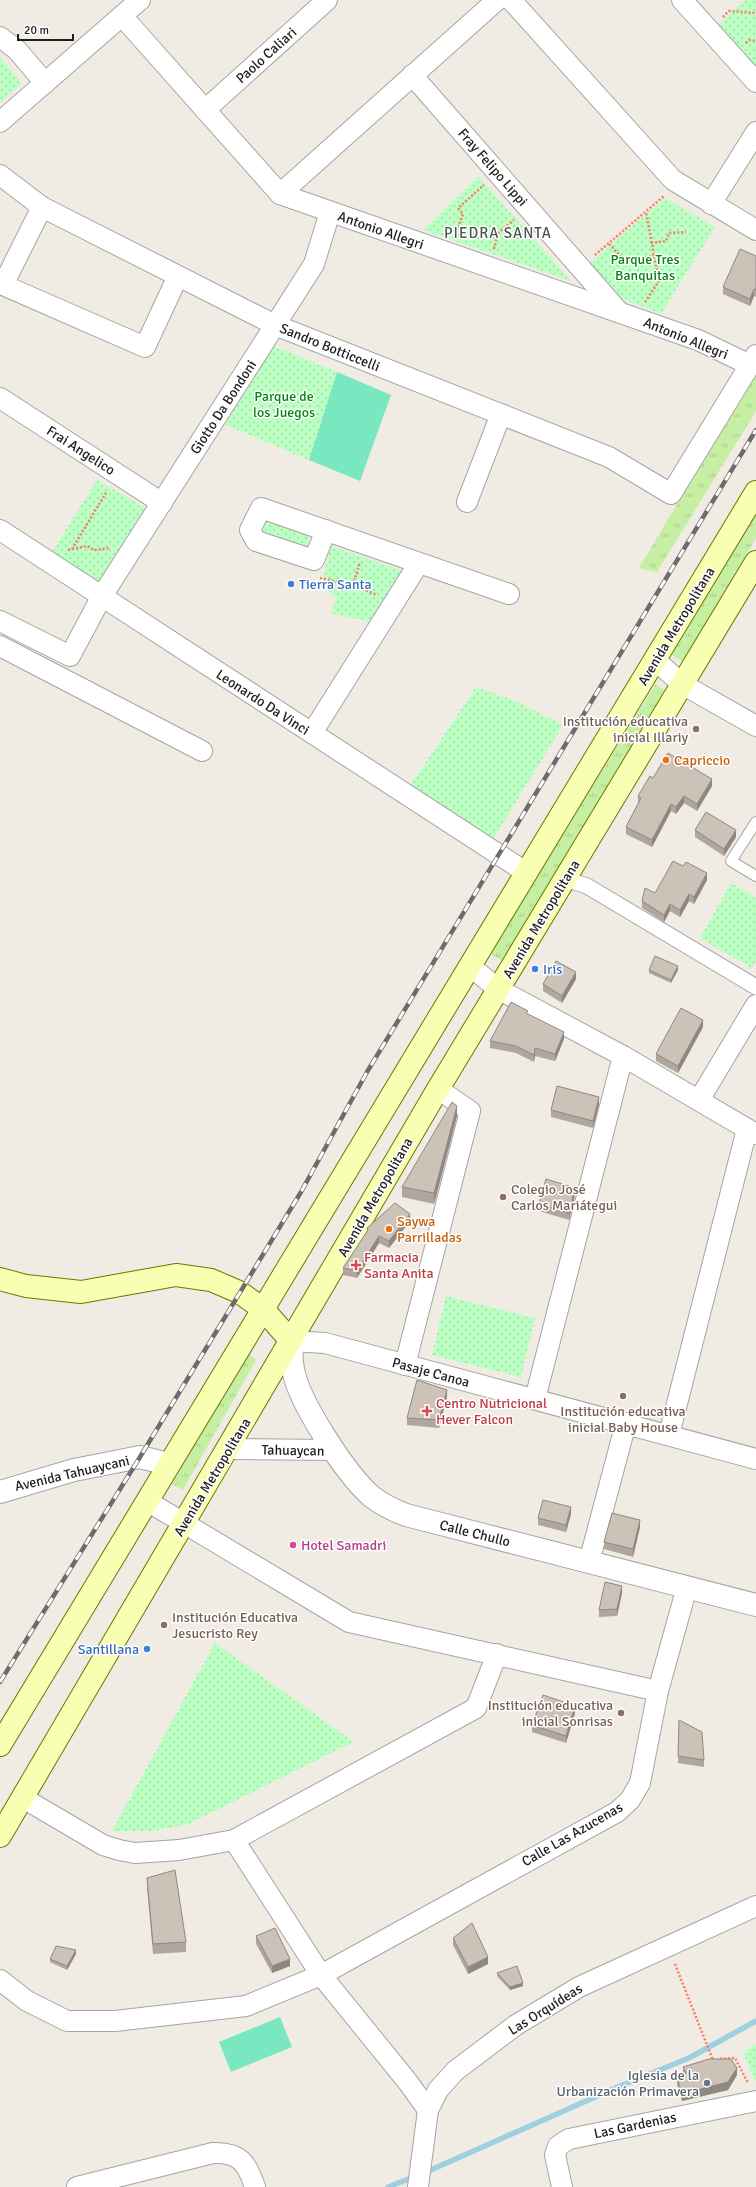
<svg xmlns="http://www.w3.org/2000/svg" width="756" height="2187" viewBox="0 0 756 2187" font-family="Signika,sans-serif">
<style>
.grass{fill:url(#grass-tufts)}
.park{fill:url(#park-dots)}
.pitch{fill:#79e7c0}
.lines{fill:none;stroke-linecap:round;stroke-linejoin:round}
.stream{stroke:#9fd0e2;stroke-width:5.5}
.service-casing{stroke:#a5a5a5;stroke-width:12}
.pedestrian-casing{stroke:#a5a5a5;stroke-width:17}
.minor-casing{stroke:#a5a5a5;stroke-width:22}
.tertiary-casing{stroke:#a5a5a5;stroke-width:24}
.secondary-casing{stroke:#687a00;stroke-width:24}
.path{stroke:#ff7a65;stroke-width:2.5;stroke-dasharray:2 2;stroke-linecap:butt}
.service{stroke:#fff;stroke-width:10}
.pedestrian{stroke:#fff;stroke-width:15}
.minor{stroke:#fff;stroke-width:20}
.tertiary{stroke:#fff;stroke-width:22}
.secondary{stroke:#f8ffb2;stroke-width:22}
.rail-casing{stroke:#6c6c6c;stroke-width:4.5}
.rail{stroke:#fff;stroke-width:3;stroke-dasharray:9;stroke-linecap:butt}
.wall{fill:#afa79e}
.shaded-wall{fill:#8f8881}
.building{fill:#ccc2b8;stroke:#8f8881}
.shop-dot{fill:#3f7fe0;stroke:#fff;stroke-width:1.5}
.education-dot{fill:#8d6e63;stroke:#fff;stroke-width:1.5}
.food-dot{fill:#e8710a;stroke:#fff;stroke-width:1.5}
.health-dot{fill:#e0444e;stroke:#fff;stroke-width:1.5}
.hotel-dot{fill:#d1479c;stroke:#fff;stroke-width:1.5}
.worship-dot{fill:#6b7280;stroke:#fff;stroke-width:1.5}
.labels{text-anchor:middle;stroke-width:3;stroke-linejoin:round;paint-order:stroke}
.street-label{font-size:14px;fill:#1e1e1e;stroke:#fff}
.park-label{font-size:14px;fill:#018711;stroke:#fff}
.shop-label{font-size:14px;fill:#366cbe;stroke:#fff;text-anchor:start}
.education-label{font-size:14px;fill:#785e54;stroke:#fff;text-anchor:end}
.food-label{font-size:14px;fill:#c56008;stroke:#fff;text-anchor:start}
.health-label{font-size:14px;fill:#be3a42;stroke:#fff;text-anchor:start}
.hotel-label{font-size:14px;fill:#b23c85;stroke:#fff;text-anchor:start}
.worship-label{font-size:14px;fill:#5b616d;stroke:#fff;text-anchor:end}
.neighbourhood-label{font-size:15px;letter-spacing:1px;fill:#515151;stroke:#fff}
</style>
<defs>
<pattern id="grass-tufts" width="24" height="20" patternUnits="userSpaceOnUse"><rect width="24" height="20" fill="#c6efa3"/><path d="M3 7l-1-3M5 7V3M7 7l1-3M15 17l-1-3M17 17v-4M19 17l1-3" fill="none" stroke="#aacc8c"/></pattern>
<pattern id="park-dots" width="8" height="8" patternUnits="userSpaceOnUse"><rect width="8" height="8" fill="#bbffc3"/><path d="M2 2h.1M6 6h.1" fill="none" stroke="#a0daa7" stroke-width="1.8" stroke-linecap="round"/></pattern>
</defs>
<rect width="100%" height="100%" fill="#f0ece3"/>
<!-- grass -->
<g class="grass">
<polygon points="756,372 756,411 657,572 639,568"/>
<polygon points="756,513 756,538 684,662 672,655"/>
<polygon points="656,684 665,691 505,962 489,953"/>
<polygon points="246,1351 256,1360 183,1490 172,1484"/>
</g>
<!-- park -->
<g class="park">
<polygon points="745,0 756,0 756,69 717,26"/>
<polygon points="0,58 22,83 0,103"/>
<polygon points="479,176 485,184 571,281 423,230"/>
<polygon points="665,198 715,227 661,314 618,297 588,264"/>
<polygon points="274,346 337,372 309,460 224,424"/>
<polygon points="97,480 146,508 98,585 51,554"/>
<polygon points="267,521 307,535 309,541 308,545 303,548 263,533 259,528 261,523"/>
<polygon points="331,546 403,571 374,623 330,613 337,599 321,585"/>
<polygon points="476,687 518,702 563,725 494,838 410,786"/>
<polygon points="731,883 756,898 756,961 752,968 700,938"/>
<polygon points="446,1296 535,1318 521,1377 432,1355"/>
<polygon points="215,1643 354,1742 188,1824 153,1831 112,1831"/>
<polygon points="756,2044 756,2082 743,2053"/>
</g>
<!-- pitch -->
<g class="pitch">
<polygon points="337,372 391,395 360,481 309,460"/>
<polygon points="280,2017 292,2047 231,2072 219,2042"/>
</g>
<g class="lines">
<!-- stream -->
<g class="stream">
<polyline points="424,2173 613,2089 689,2058 756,2021"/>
<polyline points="388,2187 416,2176"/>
</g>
<!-- service casing -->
<g class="service-casing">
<polyline id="service" points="756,822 731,861 756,876"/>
</g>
<!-- pedestrian casing -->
<g class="pedestrian-casing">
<polyline id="pedestrian" points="565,879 587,886 756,987"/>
</g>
<!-- minor casing -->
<g class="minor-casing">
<g id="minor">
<polyline points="511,0 673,180 756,230"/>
<polyline points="682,0 756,82"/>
<polyline points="122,16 280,194 698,340 750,365"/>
<polyline points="0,37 17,50 45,83"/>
<polyline points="412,75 619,312"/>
<polyline points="205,110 327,0"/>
<polyline points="0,122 140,0"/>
<polyline points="0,175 42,207 275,325 609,457 671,494 756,355"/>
<polyline points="280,194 497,0"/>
<polyline points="711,204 756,132"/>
<polyline points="42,207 3,285 145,347 178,276"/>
<polyline points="0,398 162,503"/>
<polyline points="467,502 501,414"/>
<polyline points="0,530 527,873"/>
<path d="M326,530L314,560L256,541L250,530L261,508C343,536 426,565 509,594"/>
<polyline points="0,621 70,656 102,596 314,264 330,212"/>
<polyline points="0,646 202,751"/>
<polyline points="655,660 682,684 756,726"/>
<polyline points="312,733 419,563"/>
<polyline points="470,966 498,989 623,1056 756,1134"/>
<polyline points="699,1100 756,1005"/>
<polyline points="291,1341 325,1343 756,1459"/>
<polyline points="405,1365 470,1111 438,1089"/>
<polyline points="535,1399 623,1056"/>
<polyline points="669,1435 747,1129"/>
<polyline points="228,1449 334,1450"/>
<polyline points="147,1501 349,1622 658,1691"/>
<polyline points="589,1562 626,1423"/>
<polyline points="23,1798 103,1845 119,1850 135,1853 179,1850 234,1840 476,1708 497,1654"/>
<polyline points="234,1840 321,1975 407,2081 428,2110"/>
<polyline points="0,1980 27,2001 67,2021 115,2021 246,2006 321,1975 617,1812 630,1800 640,1783 658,1691 687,1587"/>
<path d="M77,2187L213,2153C240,2152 247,2163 255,2187"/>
<polyline points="418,2187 428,2110 438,2090 455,2071 516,2025 579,1987 756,1906"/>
<polyline points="562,2187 555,2155 558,2146 569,2139 756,2101"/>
</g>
</g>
<!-- tertiary casing -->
<g class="tertiary-casing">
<g id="tertiary">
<path d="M291,1341C292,1350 291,1360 293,1369C298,1401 346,1474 371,1496C382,1505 393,1510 406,1515L756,1605"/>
<polyline points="0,1492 74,1470 140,1457 168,1464"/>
</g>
</g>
<!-- secondary casing -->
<g class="secondary-casing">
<g id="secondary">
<polyline points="0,1279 26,1286 81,1292 176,1275 211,1280 239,1292 263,1309 291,1341"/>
<polyline points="0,1745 756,492"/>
<polyline points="0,1836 438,1089 756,562"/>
</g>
</g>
<!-- path -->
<g class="path">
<polyline points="723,17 729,11 756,13"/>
<polyline points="746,43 749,40 756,41"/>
<polyline points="455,235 463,214 458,208 484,185"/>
<polyline points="651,243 666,241 669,233 686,232"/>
<polyline points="609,244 626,262 654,255"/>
<polyline points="494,249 498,233 514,220"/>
<polyline points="595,255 664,196"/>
<polyline points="645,302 659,281 646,212"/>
<polyline points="72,549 87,546 94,550 110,548"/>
<polyline points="68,550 72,549 107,491"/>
<polyline points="320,578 353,585 377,595"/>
<polyline points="353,585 360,562"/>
<polyline points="675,1964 713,2060 715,2060"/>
<polyline points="720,2059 735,2058 748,2083"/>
</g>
<!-- service -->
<use href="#service" class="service"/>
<!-- pedestrian -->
<use href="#pedestrian" class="pedestrian"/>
<!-- minor -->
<use href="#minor" class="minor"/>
<!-- tertiary -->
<use href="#tertiary" class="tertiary"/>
<!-- secondary -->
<use href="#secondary" class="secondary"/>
<!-- rail casing -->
<g class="rail-casing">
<polyline id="rail" points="0,1682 140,1457 301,1192 367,1072 756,430"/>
</g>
<!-- rail -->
<use href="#rail" class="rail"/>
</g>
<!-- wall -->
<g class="wall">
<polygon points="756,256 756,297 754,296 750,306 723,294 723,287"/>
<polygon points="653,778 712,786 697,811 684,803 676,814 671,811 652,847 626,834 626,827 638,803 638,796"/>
<polygon points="695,830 736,837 724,856 695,837"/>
<polygon points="707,880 694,904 689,901 680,917 670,911 664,922 642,908 642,901 655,893"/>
<polygon points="649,970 678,970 671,983 649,973"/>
<polygon points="576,979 562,1003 543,991 543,984"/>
<polygon points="528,1014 564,1039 555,1061 535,1056 534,1062 516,1053 490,1048 490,1041"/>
<polygon points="703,1027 678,1073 656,1061 656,1054"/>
<polygon points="599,1104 593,1128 551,1117 551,1110"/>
<polygon points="457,1116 434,1204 402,1197 402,1187"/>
<polygon points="575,1195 569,1220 539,1211 539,1204"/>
<polygon points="410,1221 389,1248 379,1243 357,1278 343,1275 343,1268 367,1231 367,1228"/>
<polygon points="447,1397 439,1428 407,1425 407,1418"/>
<polygon points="571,1514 566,1532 538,1525 538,1518"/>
<polygon points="640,1527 633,1557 604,1549 604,1542"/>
<polygon points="622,1593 617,1616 599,1617 599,1610"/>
<polygon points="575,1713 566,1743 532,1732 532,1725"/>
<polygon points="679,1720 704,1760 704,1767 678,1763"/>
<polygon points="147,1878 186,1942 186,1952 153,1954 147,1888"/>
<polygon points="256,1936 290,1966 272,1973 256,1944"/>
<polygon points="453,1938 488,1964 468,1974 453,1945"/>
<polygon points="76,1954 67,1970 50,1962 50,1959"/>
<polygon points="497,1973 523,1986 510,1990 497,1976"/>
<polygon points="683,2067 737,2075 728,2090 682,2101 677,2085 677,2078 683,2075"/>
</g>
<!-- shaded-wall -->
<g class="shaded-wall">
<polygon points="754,289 754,296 750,306 750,299"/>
<polygon points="712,779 712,786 697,811 697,804"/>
<polygon points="684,796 684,803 676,814 676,807"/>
<polygon points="671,804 671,811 652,847 652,840"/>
<polygon points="736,830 736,837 724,856 724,849"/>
<polygon points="707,873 707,880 694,904 694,897"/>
<polygon points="689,894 689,901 680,917 680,910"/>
<polygon points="670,904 670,911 664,922 664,915"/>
<polygon points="678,966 678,970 671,983 671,980"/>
<polygon points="576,972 576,979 562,1003 562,996"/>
<polygon points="703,1020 703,1027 678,1073 678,1066"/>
<polygon points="564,1032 564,1039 555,1061 555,1054"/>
<polygon points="535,1048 535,1056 534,1062 534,1055"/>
<polygon points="599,1097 599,1104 593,1128 593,1121"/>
<polygon points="457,1106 457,1116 434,1204 434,1193"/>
<polygon points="575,1188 575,1195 569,1220 569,1213"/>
<polygon points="410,1214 410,1221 389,1248 389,1241"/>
<polygon points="379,1236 379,1243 357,1278 357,1271"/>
<polygon points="447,1390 447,1397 439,1428 439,1420"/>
<polygon points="571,1507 571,1514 566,1532 566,1525"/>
<polygon points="640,1520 640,1527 633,1557 633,1549"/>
<polygon points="622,1586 622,1593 617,1616 617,1609"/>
<polygon points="575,1706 575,1713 566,1743 566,1736"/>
<polygon points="76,1950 76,1954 67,1970 67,1966"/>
<polygon points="488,1957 488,1964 468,1974 468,1967"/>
<polygon points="290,1959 290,1966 272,1973 272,1966"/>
<polygon points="523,1983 523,1986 510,1990 510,1987"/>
<polygon points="737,2068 737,2075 728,2090 682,2101 682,2094"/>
</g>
<!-- building -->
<g class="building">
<polygon points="740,249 756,256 756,290 754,289 750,299 723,287"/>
<polygon points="668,753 712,779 697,804 684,796 676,807 671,804 652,840 626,827 641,798 638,796 650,776 653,778"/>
<polygon points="706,812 736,830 724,849 695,830"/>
<polygon points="673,861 683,866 686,862 707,873 694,897 689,894 680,910 670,904 664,915 642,901 645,888 655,893"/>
<polygon points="655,956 678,966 671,980 649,970"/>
<polygon points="556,961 576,972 562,996 543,984"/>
<polygon points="511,1002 528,1011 526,1013 564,1032 555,1054 535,1048 534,1055 516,1046 490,1041"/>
<polygon points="681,1008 703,1020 678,1066 656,1054"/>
<polygon points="557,1086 599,1097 593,1121 551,1110"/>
<polygon points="452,1102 457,1106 434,1193 402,1187"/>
<polygon points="546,1179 575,1188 569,1213 539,1204"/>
<polygon points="395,1203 410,1214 389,1241 379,1236 357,1271 343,1268 368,1230 367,1228"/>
<polygon points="417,1380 447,1390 439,1420 407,1418"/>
<polygon points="543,1500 571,1507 566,1525 538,1518"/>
<polygon points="612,1513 640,1520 633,1549 604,1542"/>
<polygon points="605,1582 622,1586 617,1609 599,1610"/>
<polygon points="543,1695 575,1706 566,1736 532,1725"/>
<polygon points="679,1720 702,1732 704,1760 678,1756"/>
<polygon points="175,1870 186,1942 153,1944 147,1878"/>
<polygon points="472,1923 488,1957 468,1967 453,1938"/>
<polygon points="275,1928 290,1959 272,1966 256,1936"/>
<polygon points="56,1946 76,1950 67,1966 50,1959"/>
<polygon points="517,1966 523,1983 510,1987 497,1973"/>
<polygon points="709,2059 731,2059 737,2068 728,2082 682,2094 677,2078 686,2073 683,2067"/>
</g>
<!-- markers -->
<g class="shop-dot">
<circle cx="291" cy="584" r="4"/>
<circle cx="535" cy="969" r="4"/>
<circle cx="147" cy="1649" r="4"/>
</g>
<g class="education-dot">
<circle cx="696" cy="729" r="4"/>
<circle cx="503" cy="1197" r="4"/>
<circle cx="623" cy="1396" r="4"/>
<circle cx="164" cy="1625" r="4"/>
<circle cx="621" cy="1713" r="4"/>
</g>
<g class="food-dot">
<circle cx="666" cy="760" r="4"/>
<circle cx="389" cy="1229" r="4"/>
</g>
<g class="health-dot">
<path d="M354 1259h4v4h4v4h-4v4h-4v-4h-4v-4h4z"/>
<path d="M425 1405h4v4h4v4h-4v4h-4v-4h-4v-4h4z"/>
</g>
<circle class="hotel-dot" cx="293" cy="1545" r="4"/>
<circle class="worship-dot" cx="707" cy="2083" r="4"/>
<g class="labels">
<!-- street labels -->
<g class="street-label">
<text transform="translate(266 55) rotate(-42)" y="5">Paolo Caliari</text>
<text transform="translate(493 167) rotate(49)" y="5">Fray Felipo Lippi</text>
<text transform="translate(381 230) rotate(19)" y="5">Antonio Allegri</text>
<text transform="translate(686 338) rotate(22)" y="5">Antonio Allegri</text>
<text transform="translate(330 347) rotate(22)" y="5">Sandro Botticcelli</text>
<text transform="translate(223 407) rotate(-57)" y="5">Giotto Da Bondoni</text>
<text transform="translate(81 450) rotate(33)" y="5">Frai Angelico</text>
<text transform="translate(676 626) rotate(-59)" y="5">Avenida Metropolitana</text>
<text transform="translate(263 702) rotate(33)" y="5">Leonardo Da Vinci</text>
<text transform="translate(541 919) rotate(-59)" y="5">Avenida Metropolitana</text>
<text transform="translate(375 1197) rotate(-60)" y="5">Avenida Metropolitana</text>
<text transform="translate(431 1372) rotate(15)" y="5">Pasaje Canoa</text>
<text transform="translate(293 1450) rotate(1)" y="5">Tahuaycan</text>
<text transform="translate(72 1473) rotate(-13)" y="5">Avenida Tahuaycani</text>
<text transform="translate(212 1477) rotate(-59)" y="5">Avenida Metropolitana</text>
<text transform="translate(475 1533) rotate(14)" y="5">Calle Chullo</text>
<text transform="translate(572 1834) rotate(-30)" y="5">Calle Las Azucenas</text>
<text transform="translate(545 2009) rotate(-32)" y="5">Las Orquídeas</text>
<text transform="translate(635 2125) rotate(-12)" y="5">Las Gardenias</text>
</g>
<!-- park labels -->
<g class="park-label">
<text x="645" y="264">Parque Tres<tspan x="645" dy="16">Banquitas</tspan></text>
<text x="284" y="401">Parque de<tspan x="284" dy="16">los Juegos</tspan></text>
</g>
<!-- shop labels -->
<g class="shop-label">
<text x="299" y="589">Tierra Santa</text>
<text x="543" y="974">Iris</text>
<text x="139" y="1654" text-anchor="end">Santillana</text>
</g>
<!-- education labels -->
<g class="education-label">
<text x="688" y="726">Institución educativa<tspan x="688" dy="16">inicial Illariy</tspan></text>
<text x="511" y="1194" text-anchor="start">Colegio José<tspan x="511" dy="16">Carlos Mariátegui</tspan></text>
<text x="623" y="1416" text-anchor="middle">Institución educativa<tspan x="623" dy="16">inicial Baby House</tspan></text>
<text x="172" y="1622" text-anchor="start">Institución Educativa<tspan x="172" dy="16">Jesucristo Rey</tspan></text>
<text x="613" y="1710">Institución educativa<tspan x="613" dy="16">inicial Sonrisas</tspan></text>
</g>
<!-- food labels -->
<g class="food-label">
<text x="674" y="765">Capriccio</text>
<text x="397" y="1226">Saywa<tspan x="397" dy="16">Parrilladas</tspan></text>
</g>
<!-- health labels -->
<g class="health-label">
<text x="364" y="1262">Farmacia<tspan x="364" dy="16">Santa Anita</tspan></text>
<text x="436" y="1408">Centro Nutricional<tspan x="436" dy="16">Hever Falcon</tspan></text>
</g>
<!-- hotel labels -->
<g class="hotel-label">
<text x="301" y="1550">Hotel Samadri</text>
</g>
<!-- worship labels -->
<g class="worship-label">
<text x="699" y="2080">Iglesia de la<tspan x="699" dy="16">Urbanización Primavera</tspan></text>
</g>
<!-- neighbourhood labels -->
<g class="neighbourhood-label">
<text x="498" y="238">PIEDRA SANTA</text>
</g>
</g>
<!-- scale -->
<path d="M18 34v6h55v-6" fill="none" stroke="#1e1e1e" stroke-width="2"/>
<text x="24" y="34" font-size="12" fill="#1e1e1e" stroke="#ffffff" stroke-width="3" paint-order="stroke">20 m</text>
</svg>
